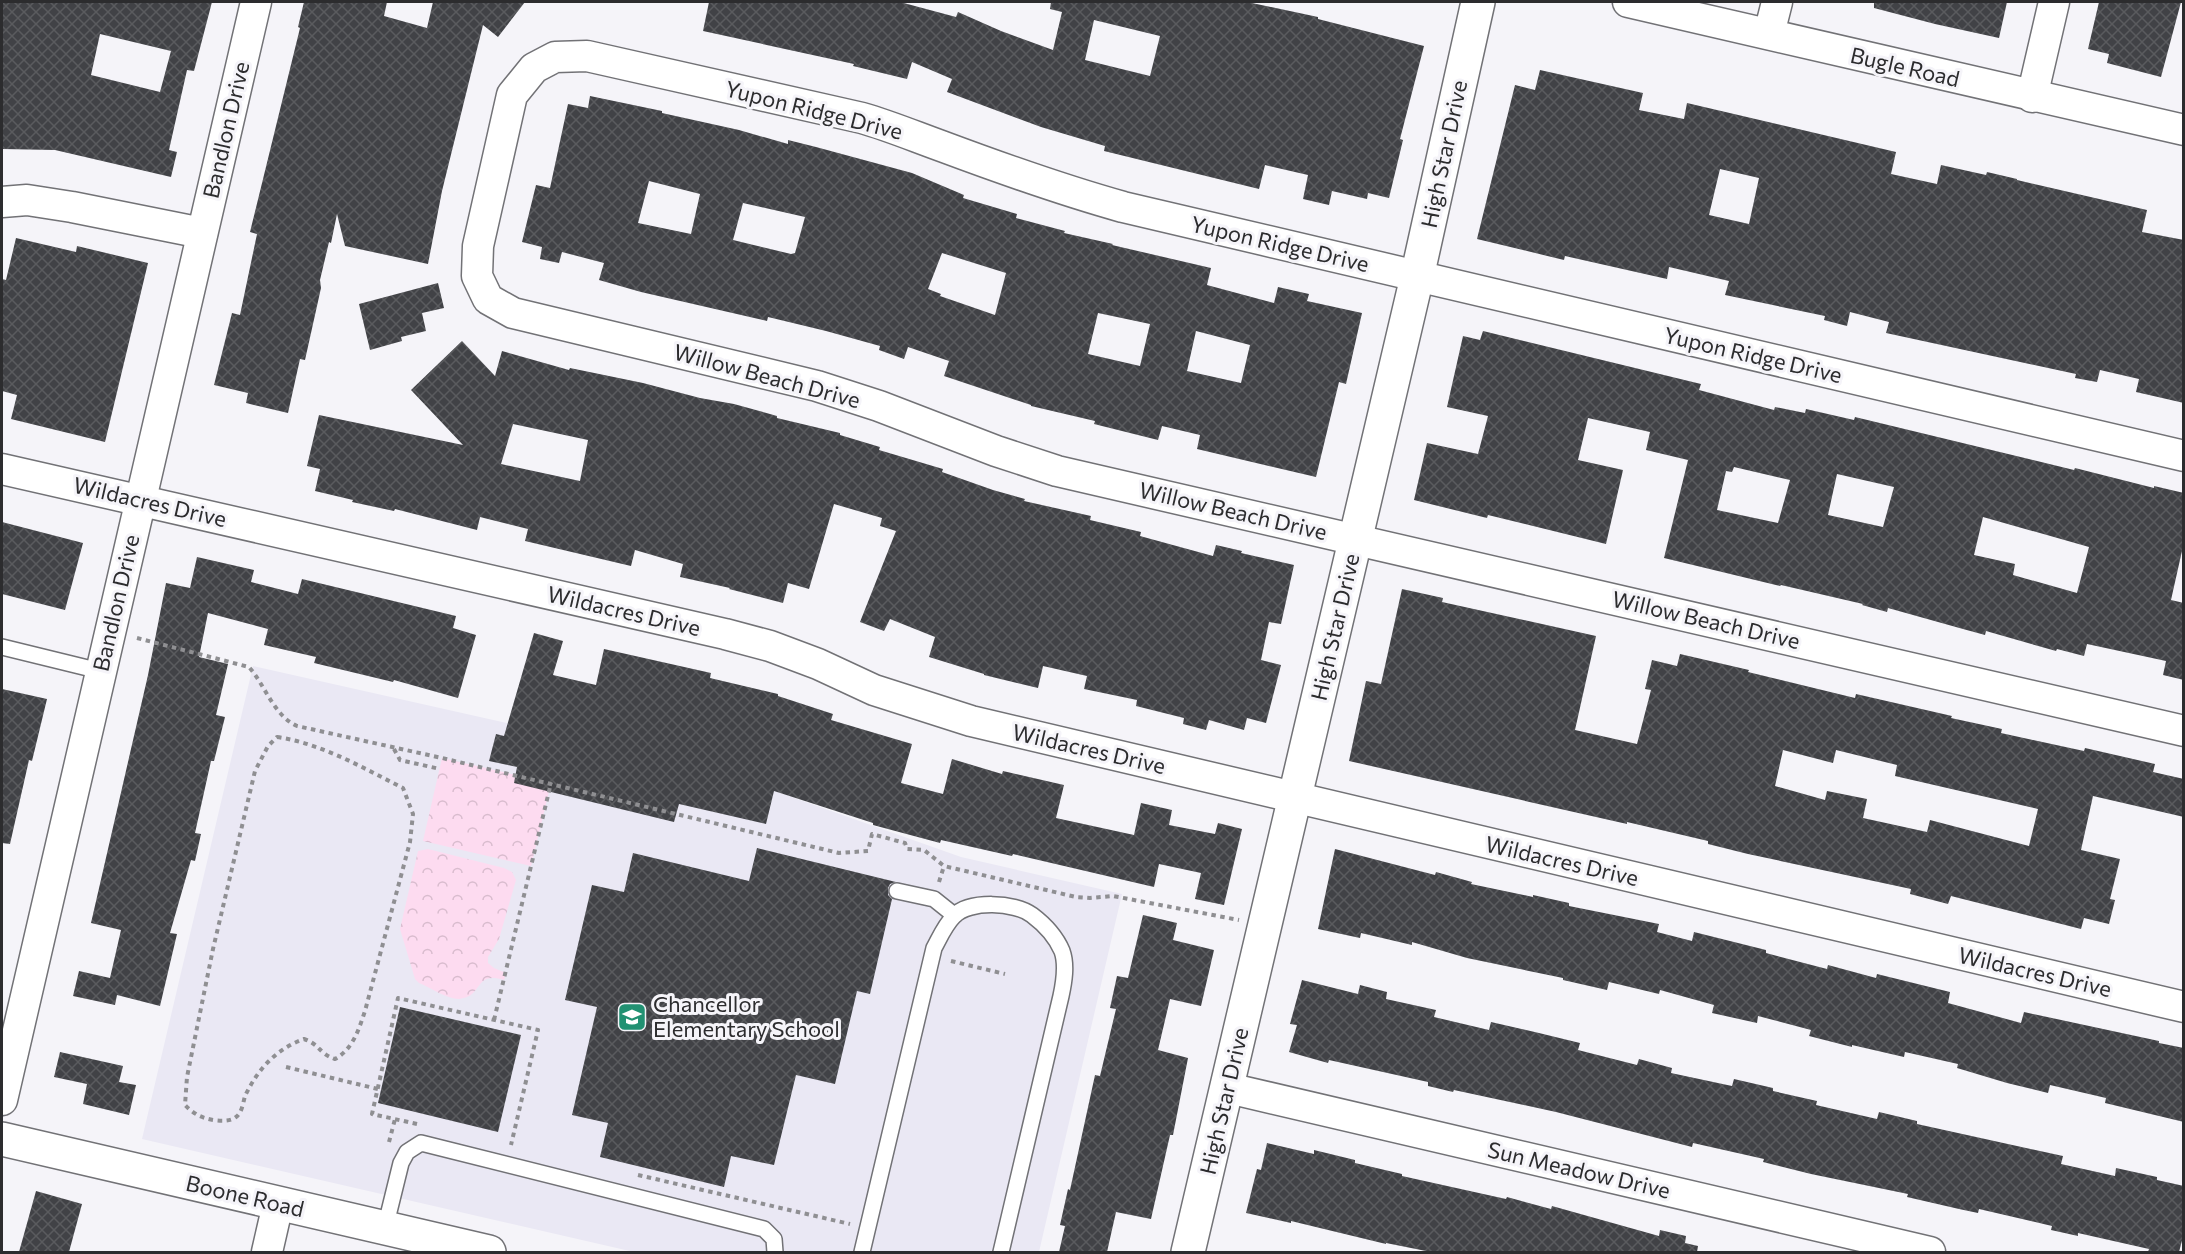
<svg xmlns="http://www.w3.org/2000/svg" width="2185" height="1254" viewBox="0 0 2185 1254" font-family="Commissioner,sans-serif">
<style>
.built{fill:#eae8f4}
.park{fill:url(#park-crowns)}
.building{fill:url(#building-cross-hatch);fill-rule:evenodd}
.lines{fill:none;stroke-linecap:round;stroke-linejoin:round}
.service-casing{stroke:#727276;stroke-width:18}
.minor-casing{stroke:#727276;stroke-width:33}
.tertiary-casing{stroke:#727276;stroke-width:36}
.path{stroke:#8f8f92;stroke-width:4;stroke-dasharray:4.5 4.5;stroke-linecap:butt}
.service{stroke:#fff;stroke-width:15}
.minor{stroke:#fff;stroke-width:30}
.tertiary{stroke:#fff;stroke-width:33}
.labels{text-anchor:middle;stroke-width:6;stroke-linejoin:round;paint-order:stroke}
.street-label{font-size:22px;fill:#2c2c2e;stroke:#f5f4f9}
.poi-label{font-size:22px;fill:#2c2c2e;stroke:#f5f4f9;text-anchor:start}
</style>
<defs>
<pattern id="park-crowns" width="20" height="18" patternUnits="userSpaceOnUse" patternTransform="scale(1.5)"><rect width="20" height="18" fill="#fddbf0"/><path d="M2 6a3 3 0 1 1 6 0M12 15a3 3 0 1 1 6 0" fill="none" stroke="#d9bcce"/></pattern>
<pattern id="building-cross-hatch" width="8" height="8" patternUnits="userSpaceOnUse" patternTransform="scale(1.5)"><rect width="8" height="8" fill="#414246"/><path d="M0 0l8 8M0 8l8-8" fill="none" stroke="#5a5b5e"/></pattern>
</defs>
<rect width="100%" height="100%" fill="#f5f4f9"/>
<!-- built -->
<polygon class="built" points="253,666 715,770 961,857 1122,894 1039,1252 634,1252 142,1139"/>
<!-- park -->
<g class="park">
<polygon points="442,758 551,783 531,866 423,841"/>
<path d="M428,849L504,868L512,872L516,880L499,939L488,957V963L494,968L506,973L504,980C473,971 484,997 459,999C447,999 431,988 419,983L415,979L400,929L418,851Z"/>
</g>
<!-- building -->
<g class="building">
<path d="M2,2H212L194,71L187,70L169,150L177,152L171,177L55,150L2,149ZM100,34L171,51L160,92L91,75Z"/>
<polygon points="304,2 387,2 384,16 427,28 433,2 525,2 498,37 483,25 442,191 428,264 345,246 337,214 331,243 329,242 320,280 321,288 305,360 300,359 288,413 246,403 248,393 214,385 232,313 240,315 257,234 250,232 300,28 298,27"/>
<path d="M709,2H900L956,17L958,12L1001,31L1053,50L1062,12L1050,9L1051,2H1247L1318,17V19L1424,46L1400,139L1403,140L1389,198L1368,193L1367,199L1332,191L1329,205L1303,199L1308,175L1265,165L1259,189L1104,151L1105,146L1041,127L947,92L952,79L912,62L907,79L853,66L854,64L703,31ZM1094,20L1160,36L1150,76L1085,60Z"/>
<polygon points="1874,2 2007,2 1999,38 1935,24 1874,8"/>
<polygon points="2099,2 2181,2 2161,77 2107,63 2109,54 2088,49"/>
<path d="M1540,70L1643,93L1639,110L1684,119L1687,103L1896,152L1891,174L1937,184L1941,165L1986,175L1987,172L2017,179V180L2147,210L2142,232L2184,240V403L2136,392L2139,379L2100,370L2097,382L2075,378L2076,374L1886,333L1889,322L1850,312L1847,326L1824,320L1825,316L1725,295L1729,281L1669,267L1667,279L1565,256L1564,260L1477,239L1515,85L1535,90ZM1720,169L1759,178L1749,224L1709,215Z"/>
<path d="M590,96L662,111V113L739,130L788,144V140L816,147L912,173L964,195L963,198L1017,214L1016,218L1065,231L1064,233L1113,244L1112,245L1211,268L1207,285L1274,303L1278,287L1309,294L1307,301L1362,313L1346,384L1339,382L1316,477L1197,449L1200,435L1162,426L1158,440L1094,424L1095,421L1031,406V405L944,376L949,361L908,347L904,359L879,350L880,346L826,331L768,317L767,321L641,292L599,280L604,263L562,252L559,263L540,259L542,247L522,242L536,185L550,188L568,104L588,108ZM649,181L700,194L691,234L638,223ZM743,203L805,217L795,253L791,254L733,240ZM942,253L1006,273L995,315L940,296L941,294L928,289ZM1098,313L1150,324L1140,366L1088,354ZM1196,331L1250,345L1241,383L1187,371Z"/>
<polygon points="16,238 76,252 77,246 148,263 105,442 11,419 17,395 2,391 2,279 6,280"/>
<polygon points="438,283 444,308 422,313 426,331 401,337 402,341 370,350 359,304"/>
<path d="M1483,331L1701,384L1699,390L1774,410L1775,407L1805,413L1806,409L1854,420L1855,417L2074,470L2075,468L2154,488V486L2184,493V542L2171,600L2184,603V680L2163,675L2166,661L2087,644L2084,656L2057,649L2056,651L1986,631L1985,635L1963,629L1888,608L1887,612L1862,605L1863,604L1781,585L1780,586L1664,558L1688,460L1646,450L1650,432L1588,418L1578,460L1623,470L1606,544L1488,515L1487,518L1414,500L1427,443L1478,454L1488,416L1447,407L1463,336L1480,340ZM1734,467L1790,480L1778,523L1717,510L1726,471L1732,472ZM1837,474L1894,487L1883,527L1828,515ZM1983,517L2089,547L2077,593L2013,575L2015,564L1974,555Z"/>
<path d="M462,341L495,376L502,351L569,370L570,368L643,383L700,398L734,404L777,416V418L840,433V435L880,447L879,450L943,469L942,472L993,490L1025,499L1024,501L1091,516L1090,520L1141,532L1140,536L1213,556L1216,545L1242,551L1241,553L1294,565L1281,624L1269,622L1261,660L1281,665L1266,723L1247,718L1244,730L1209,720L1206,730L1183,724L1184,718L1136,706L1137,700L1084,689L1087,676L1043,666L1038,688L984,675V674L929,657L935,637L890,619L884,631L860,622L896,531L880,526L882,518L834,504L809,589L788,583L783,603L729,589L730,588L680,577L683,564L635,550L631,566L525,541L528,529L480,517L477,530L395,509L394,511L352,502L353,500L315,491L320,469L307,466L319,415L463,445L411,390ZM513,424L588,440L580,481L501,464Z"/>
<polygon points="2,522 83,543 65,610 2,594"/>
<polygon points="197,557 254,570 251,582 298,594 302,579 456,616 453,628 476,635 458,698 394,680 393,682 314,663 316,657 264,645 268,629 208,613 199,657 228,664 216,715 225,717 214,761 211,761 195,833 201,834 195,861 191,860 170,933 177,934 160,1006 117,995 115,1005 73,996 79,971 110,978 121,930 91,923 148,675 166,583 190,588"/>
<path d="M1402,589L1443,598L1442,602L1596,636L1575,730L1637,744L1651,690L1645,689L1652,660L1677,666L1680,654L1749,670L1748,672L1855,698L1856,694L1952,716L1951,718L2002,729L2001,733L2084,751L2085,748L2155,764L2153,772L2184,779V817L2093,796L2081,850L2120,859L2110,899L2115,900L2109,924L2084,918L2081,929L1951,896L1948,904L1910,894L1911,889L1748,854L1708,844V841L1627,822V824L1349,761L1366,681L1381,684ZM1783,750L1833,763L1836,750L1897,765L1895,776L2038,809L2029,846L1930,820L1927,832L1863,818L1867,799L1827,791L1825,800L1775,786Z"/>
<polygon points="534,633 563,641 553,675 596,685 604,649 711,673 710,678 778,694 778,696 833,714 831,720 912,744 901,783 943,794 952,759 1002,774 1003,771 1064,785 1056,818 1134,835 1141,803 1172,810 1169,825 1215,834 1218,823 1242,829 1224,905 1195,899 1201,873 1159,864 1154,887 1013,854 1012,856 941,840 940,843 873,825 873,823 774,791 766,824 679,804 674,822 514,783 517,767 489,761 496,734 504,736"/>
<polygon points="2,689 47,699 32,761 29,760 10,844 2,843"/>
<polygon points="757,848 896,882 890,884 888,888 888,895 892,899 870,994 857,991 835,1084 796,1075 774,1165 731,1156 724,1187 600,1157 608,1123 572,1115 597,1007 565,1000 592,885 624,892 633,853 749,881"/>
<polygon points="1335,849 1435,875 1436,872 1472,882 1471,884 1533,897 1533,895 1569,903 1569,906 1659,924 1657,932 1692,941 1694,932 1766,950 1766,953 1827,969 1828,965 1876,978 1877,974 1950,992 1948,1003 2021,1023 2024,1012 2159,1041 2159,1043 2184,1048 2184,1122 2105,1103 2106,1098 2050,1085 2048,1093 2007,1083 1957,1068 1958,1064 1905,1052 1904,1057 1852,1045 1852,1047 1809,1036 1811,1030 1758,1016 1757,1023 1712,1013 1714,1005 1660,990 1659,994 1609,982 1607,990 1563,980 1563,978 1467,958 1412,942 1412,945 1361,933 1360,938 1318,929"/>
<polygon points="1143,915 1177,923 1173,940 1214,950 1201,1006 1170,999 1158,1050 1188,1058 1173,1135 1170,1135 1151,1219 1116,1212 1107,1252 1059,1252 1065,1226 1060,1225 1068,1189 1070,1190 1095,1075 1100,1076 1116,1009 1110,1008 1117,976 1128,978"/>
<polygon points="1302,980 1358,994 1360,985 1387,992 1386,999 1436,1010 1434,1017 1489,1030 1491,1022 1539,1033 1580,1043 1578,1050 1637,1065 1639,1059 1672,1068 1671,1073 1732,1086 1734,1079 1773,1088 1773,1091 1817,1101 1816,1105 1877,1119 1879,1112 1917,1121 1917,1124 2063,1156 2061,1164 2115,1176 2116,1168 2157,1177 2157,1180 2184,1186 2184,1233 2179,1252 2148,1252 2149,1249 2078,1233 2078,1236 2051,1230 2052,1226 1979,1209 1978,1213 1959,1209 1907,1197 1908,1194 1811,1174 1763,1162 1764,1159 1693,1143 1692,1147 1556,1112 1454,1090 1453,1092 1428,1086 1428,1082 1329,1060 1328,1063 1289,1052 1297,1025 1290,1024"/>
<polygon points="400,1007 521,1035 498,1132 378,1103"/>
<polygon points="60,1052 123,1066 119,1082 136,1085 129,1115 83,1104 87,1084 54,1077"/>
<polygon points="1267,1143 1314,1154 1314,1150 1355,1160 1355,1163 1402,1174 1402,1176 1506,1199 1507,1197 1551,1209 1552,1206 1659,1236 1660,1230 1686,1236 1685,1243 1698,1246 1697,1252 1431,1252 1386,1243 1386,1244 1291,1221 1291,1223 1246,1213 1257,1169 1261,1170"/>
<polygon points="36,1191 82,1204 69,1252 19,1252"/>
</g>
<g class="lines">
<!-- service casing -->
<g class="service-casing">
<g id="service">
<polyline points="2,647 100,671"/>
<polyline points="897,891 934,899 954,915"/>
<polyline points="385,1228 401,1163 407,1152 421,1143 764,1229 774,1239 775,1252"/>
<path d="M862,1252L934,948C940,937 945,925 954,916C969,900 1015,902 1032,915C1044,924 1056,937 1062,951C1067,965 1064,982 1061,996L1001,1252"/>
</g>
</g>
<!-- minor casing -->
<g class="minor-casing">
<g id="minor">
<polyline points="1628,2 2184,130"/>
<polyline points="1769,34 1777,2"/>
<polyline points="2032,97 2054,2"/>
<polyline points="2,202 27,200 72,207 202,233"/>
<path d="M2184,456L1123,207C1062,190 1003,169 944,147C916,137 890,126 862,118L587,56L555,57L534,68L512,95L478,246L477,276L488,299L513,313L817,386L879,406L996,451L1057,471L2184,731"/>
<polyline points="2,469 725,634 770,646 818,664 874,690 971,721 2184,1007"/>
<polyline points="1228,1088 1930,1252"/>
<polyline points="2,1100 256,2"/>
<polyline points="267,1252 278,1204"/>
</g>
</g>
<!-- tertiary casing -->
<g class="tertiary-casing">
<g id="tertiary">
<polyline points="2,1139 489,1252"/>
<polyline points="1188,1252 1417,277 1478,2"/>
</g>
</g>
<!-- path -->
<g class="path">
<path d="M137,638L249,667C265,685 274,716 297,726L442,758L839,853L868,851L872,834L905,843L907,849L924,850L944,866L1076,897L1090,898L1113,896L1239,920"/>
<path d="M277,737C323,744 363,768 403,788L413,814L410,842L365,1011C359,1029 353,1049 335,1059C318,1053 321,1045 304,1039C276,1049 258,1069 245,1096C243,1103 242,1113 236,1117C228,1124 205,1120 196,1114C192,1112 188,1108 185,1105L187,1077L213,949L255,771L268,746Z"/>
<polyline points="394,749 400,760 440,769"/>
<polyline points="939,882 944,866"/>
<polyline points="951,961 1005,974"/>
<polyline points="494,1020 551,783"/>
<polyline points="286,1067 378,1089"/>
<polyline points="417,1124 372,1114 398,998 538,1030 511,1145"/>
<polyline points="389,1142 395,1119"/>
<polyline points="638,1175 850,1224"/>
</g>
<!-- service -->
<use href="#service" class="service"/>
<!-- minor -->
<use href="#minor" class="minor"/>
<!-- tertiary -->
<use href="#tertiary" class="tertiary"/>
</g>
<!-- icons -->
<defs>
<g id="school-square" transform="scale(1.5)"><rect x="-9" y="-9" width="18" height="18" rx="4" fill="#219172" stroke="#f5f4f9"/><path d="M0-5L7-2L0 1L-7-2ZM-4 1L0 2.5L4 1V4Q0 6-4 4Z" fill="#fff"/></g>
</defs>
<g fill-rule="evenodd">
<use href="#school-square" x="632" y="1017"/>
</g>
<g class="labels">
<!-- street labels -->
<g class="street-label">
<text transform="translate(1905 67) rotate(13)" y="8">Bugle Road</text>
<text transform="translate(814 110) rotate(14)" y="8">Yupon Ridge Drive</text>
<text transform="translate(226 130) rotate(-77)" y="8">Bandlon Drive</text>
<text transform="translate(1444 154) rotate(-78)" y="8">High Star Drive</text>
<text transform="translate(1280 244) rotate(13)" y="8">Yupon Ridge Drive</text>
<text transform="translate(1753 355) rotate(13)" y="8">Yupon Ridge Drive</text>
<text transform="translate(767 376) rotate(15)" y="8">Willow Beach Drive</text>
<text transform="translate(150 502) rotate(13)" y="8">Wildacres Drive</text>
<text transform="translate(1233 511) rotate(13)" y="8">Willow Beach Drive</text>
<text transform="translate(116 603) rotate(-77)" y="8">Bandlon Drive</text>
<text transform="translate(624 611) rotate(13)" y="8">Wildacres Drive</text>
<text transform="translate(1706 620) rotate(13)" y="8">Willow Beach Drive</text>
<text transform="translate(1335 627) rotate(-77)" y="8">High Star Drive</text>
<text transform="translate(1089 749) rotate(13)" y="8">Wildacres Drive</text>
<text transform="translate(1562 861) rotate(13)" y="8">Wildacres Drive</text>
<text transform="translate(2035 972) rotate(13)" y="8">Wildacres Drive</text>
<text transform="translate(1224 1101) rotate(-77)" y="8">High Star Drive</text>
<text transform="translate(1579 1170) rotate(13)" y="8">Sun Meadow Drive</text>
<text transform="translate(245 1196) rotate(13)" y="8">Boone Road</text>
</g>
<!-- poi labels -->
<g class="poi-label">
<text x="653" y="1012">Chancellor<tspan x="653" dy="25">Elementary School</tspan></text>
</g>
</g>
<!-- border -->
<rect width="2185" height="1254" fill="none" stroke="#2c2c2e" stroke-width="6"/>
</svg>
